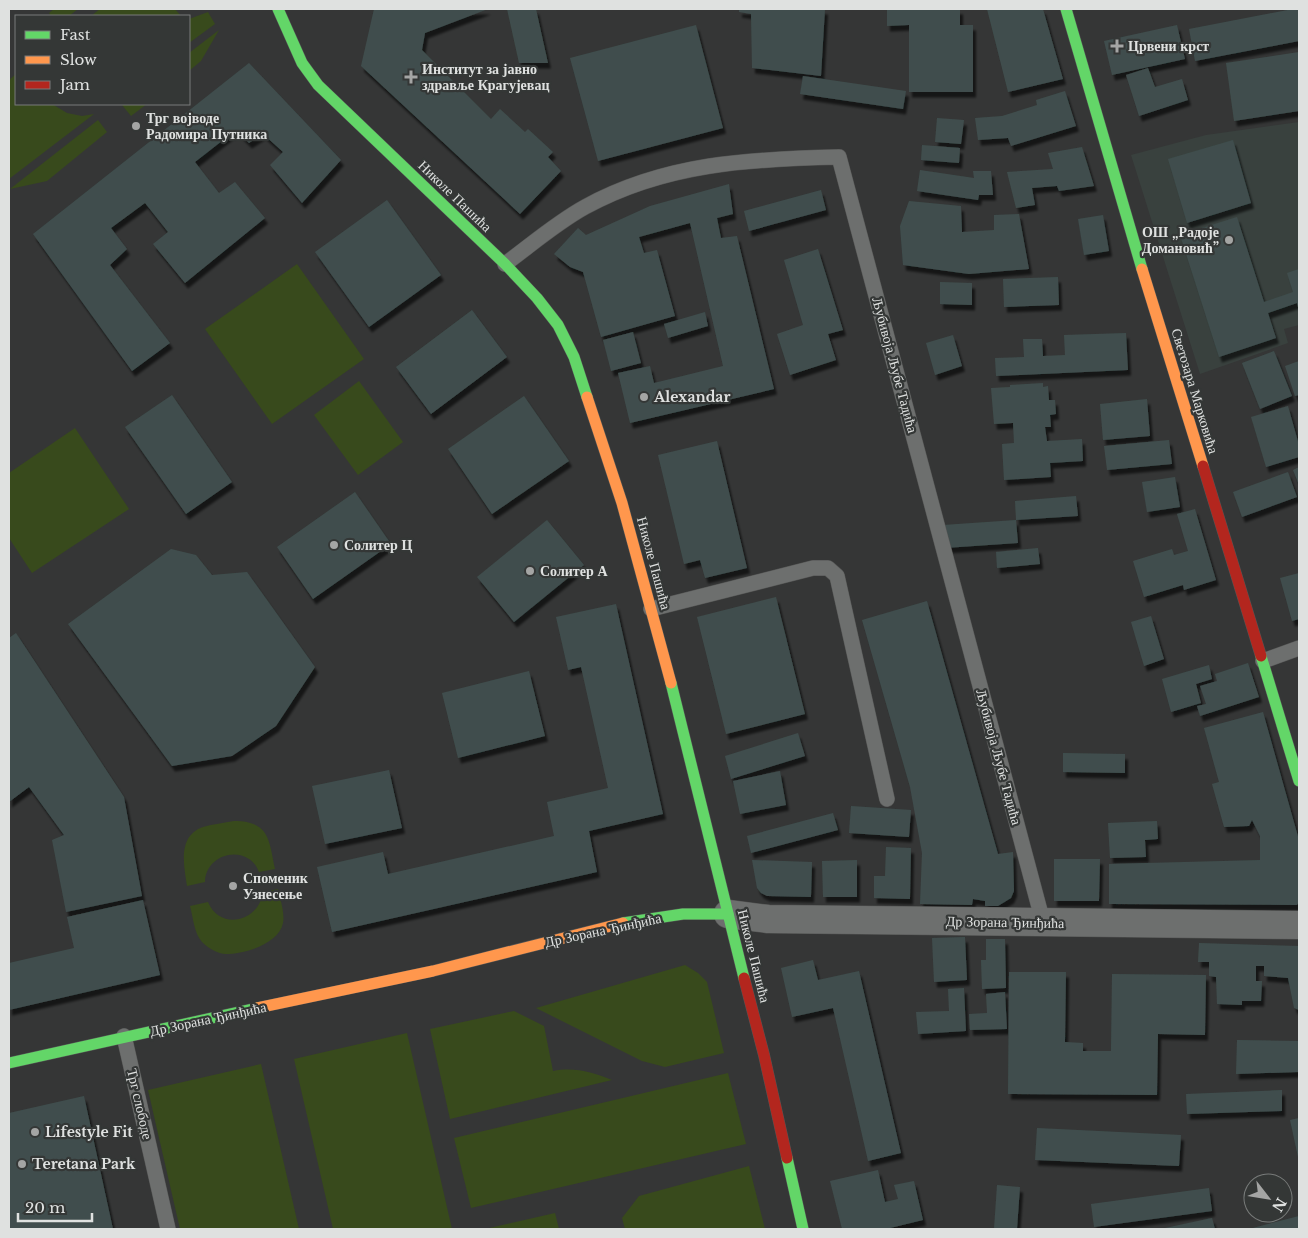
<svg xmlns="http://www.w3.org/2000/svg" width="1308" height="1238" viewBox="0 0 1308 1238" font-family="'Libre Baskerville',serif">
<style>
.built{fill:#39413e}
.green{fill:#384a1c}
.building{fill:#3f4e4d;filter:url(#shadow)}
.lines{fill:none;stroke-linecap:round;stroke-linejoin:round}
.lane-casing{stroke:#545554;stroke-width:16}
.street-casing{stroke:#545554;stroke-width:29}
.fast-casing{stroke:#545554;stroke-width:12}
.slow-casing{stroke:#545554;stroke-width:12}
.jam-casing{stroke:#545554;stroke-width:12}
.lane{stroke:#6d6f6e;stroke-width:15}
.street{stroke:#6d6f6e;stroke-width:28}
.fast{stroke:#63d668;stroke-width:11}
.slow{stroke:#ff974d;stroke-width:11}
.jam{stroke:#b3261e;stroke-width:11}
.poi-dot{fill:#a4a5a4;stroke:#343736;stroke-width:2}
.labels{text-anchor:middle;stroke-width:4.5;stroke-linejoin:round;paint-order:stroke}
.poi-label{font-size:14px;font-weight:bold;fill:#dfe1e0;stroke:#343736;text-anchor:start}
.street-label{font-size:14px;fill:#dfe1e0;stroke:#343736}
</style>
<defs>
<filter id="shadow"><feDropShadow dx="3" dy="5.5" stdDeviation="1" flood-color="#0009"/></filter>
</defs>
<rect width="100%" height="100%" fill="#353636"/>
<!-- built -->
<polygon class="built" points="1299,122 1299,325 1284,329 1288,343 1200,374 1131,155 1206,135"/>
<!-- green -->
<g class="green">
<polygon points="54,9 78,9 69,16 51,16 49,13"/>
<polygon points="100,9 175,9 181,16 91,16"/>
<polygon points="208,12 215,24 189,43 189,19"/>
<polygon points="219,30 201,61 189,71 189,53"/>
<polygon points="16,74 16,104 52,104 67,113 82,116 94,114 9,179 9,80"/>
<polygon points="123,104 147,104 131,116 122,105"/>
<polygon points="98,120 107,132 47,181 10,189"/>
<polygon points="297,264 364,359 272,424 205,329"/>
<polygon points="359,381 403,442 358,475 314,415"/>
<polygon points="75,428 129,509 32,573 9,538 9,473"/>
<path d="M234,821C270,821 269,841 275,869L259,872C257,867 254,862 249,859C231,847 205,860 205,882L187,886C184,866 177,836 203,827C213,824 224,823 234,821Z"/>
<path d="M278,889C280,899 285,913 283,923C279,944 244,954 226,954C218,954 208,948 202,942C194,933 193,917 190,906L208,902C220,931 259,922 263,892Z"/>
<polygon points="685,965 698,973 707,982 724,1053 665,1067 642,1061 536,1008"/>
<path d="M514,1011L544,1026L553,1071C575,1067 592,1072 612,1080L450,1119L430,1029Z"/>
<polygon points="407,1033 452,1229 333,1229 294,1059"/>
<polygon points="261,1064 299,1229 180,1229 148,1090"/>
<polygon points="728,1073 746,1144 471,1208 454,1138"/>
<polygon points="749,1166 765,1229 625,1229 622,1218 639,1196"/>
<polygon points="555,1213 559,1229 485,1229"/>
</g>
<!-- building -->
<g class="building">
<polygon points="374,9 488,9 425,33 422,50 491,119 500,109 525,132 528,129 553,152 548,157 561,171 520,214 361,66"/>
<polygon points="507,9 536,9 548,63 519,63"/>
<polygon points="739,9 825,9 821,76 752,68 751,14 739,12"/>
<polygon points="887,9 960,9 960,25 973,25 973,92 909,92 909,25 887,26"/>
<polygon points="987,9 1043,9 1063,79 1008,92"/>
<polygon points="1293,9 1299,9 1299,41 1195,61 1189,29"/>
<polygon points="696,25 723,128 598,161 570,58"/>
<polygon points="1177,25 1185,59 1112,75 1104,41"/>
<polygon points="1299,52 1299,111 1234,121 1226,63"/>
<polygon points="249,63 341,160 302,203 270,165 283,152 263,134 249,143 236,130 195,162 219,193 235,182 265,218 185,283 153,244 168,232 145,203 111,228 127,249 110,265 170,343 132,371 33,234"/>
<polygon points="1148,68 1155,87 1182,79 1188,100 1139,116 1126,75"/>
<polygon points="803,76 906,91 903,109 800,94"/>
<polygon points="1065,91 1076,126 1011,146 1008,138 978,140 975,118 1002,116 1037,105 1036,100"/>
<polygon points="937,118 964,120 961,144 935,142"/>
<polygon points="1233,140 1251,203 1187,223 1168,159"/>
<polygon points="922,145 960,148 959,163 921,160"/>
<polygon points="1082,147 1094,186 1059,191 1057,186 1032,188 1035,205 1016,208 1007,172 1053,169 1048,153"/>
<polygon points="920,170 974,178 973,171 991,171 993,195 979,195 978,200 917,191"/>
<polygon points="729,184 733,214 717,218 721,238 737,236 774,389 630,423 618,373 650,366 654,383 723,366 690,223 639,237 644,253 657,250 675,316 601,337 583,272 570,267 554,254 578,228 586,235 650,206"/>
<polygon points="821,190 826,210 749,231 744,211"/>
<polygon points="387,200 441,275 369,327 315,252"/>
<polygon points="909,201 961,206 962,232 994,230 994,215 1019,214 1029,269 969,274 903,265 900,226"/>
<polygon points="1103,215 1109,251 1084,255 1078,219"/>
<polygon points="1237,217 1264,302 1293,292 1287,273 1299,269 1299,311 1297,303 1268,313 1276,338 1219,357 1180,235"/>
<polygon points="818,249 843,330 828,334 836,360 790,375 777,334 803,325 784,260"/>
<polygon points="1058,277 1059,305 1004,307 1003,279"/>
<polygon points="940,282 972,283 972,305 940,304"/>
<polygon points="472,310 507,357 431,414 396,367"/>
<polygon points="705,312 708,326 668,338 664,324"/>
<polygon points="633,332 641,363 611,371 603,340"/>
<polygon points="1126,333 1128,370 996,376 995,358 1024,357 1023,339 1042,339 1043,356 1065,355 1064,335"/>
<polygon points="953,335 962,366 935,375 926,343"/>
<polygon points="1274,351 1292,396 1260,409 1242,363"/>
<polygon points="1299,361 1299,395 1295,396 1285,366"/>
<polygon points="1043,383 1043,387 1048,386 1049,400 1055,400 1056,414 1050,415 1051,427 1045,427 1047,441 1082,439 1083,461 1050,463 1051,477 1004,480 1002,444 1014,443 1013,423 994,424 991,388 1010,387 1010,385"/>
<polygon points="172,395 232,482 186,514 125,427"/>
<polygon points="524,396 569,461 492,514 448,449"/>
<polygon points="1147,399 1150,436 1103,440 1100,404"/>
<polygon points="1288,406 1299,445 1299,457 1266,467 1251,417"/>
<polygon points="1169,440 1172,464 1107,470 1104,446"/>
<polygon points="717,441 747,568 705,578 700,560 684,564 658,455"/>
<polygon points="1299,467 1299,485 1293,470"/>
<polygon points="1288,472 1297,497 1242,517 1233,492"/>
<polygon points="1175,477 1180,507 1147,512 1142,482"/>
<polygon points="355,492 391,544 313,599 277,547"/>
<polygon points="1076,496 1078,516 1016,520 1018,543 945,548 943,525 1016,520 1015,501"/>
<polygon points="1195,509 1216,580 1184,590 1183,585 1144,597 1133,561 1172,549 1174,555 1188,551 1177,514"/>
<polygon points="547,520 584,565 514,622 477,577"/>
<polygon points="1038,548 1040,564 997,568 996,552"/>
<polygon points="171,549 196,555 212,575 247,572 315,667 276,726 232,756 172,766 68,624"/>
<polygon points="1299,573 1299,619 1292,621 1280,578"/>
<polygon points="776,597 805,714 726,734 697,617"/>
<polygon points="927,601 998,854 1013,852 1014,891 1011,898 998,906 985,906 985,901 973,899 972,905 920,904 922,853 910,787 862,620"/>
<polygon points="616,604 663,814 589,831 597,872 332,932 317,867 383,852 388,874 554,836 547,802 608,788 581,667 568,670 556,617"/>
<polygon points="1151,616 1164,659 1144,666 1131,622"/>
<polygon points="16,633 124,797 142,896 66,912 52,840 64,835 29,787 9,802 9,638"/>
<polygon points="1248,663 1259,697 1200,716 1197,706 1206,704 1200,686 1217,681 1215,674"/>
<polygon points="1209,665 1212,679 1196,684 1201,703 1171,712 1162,679"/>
<polygon points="529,671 545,736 458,758 442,693"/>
<polygon points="1263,712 1299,840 1299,902 1297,905 1109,904 1109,864 1260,860 1260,836 1252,820 1249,826 1224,827 1212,784 1219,782 1204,728"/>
<polygon points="798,733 805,756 731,779 725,756"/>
<polygon points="1063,753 1125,754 1125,773 1063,772"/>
<polygon points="389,770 402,828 325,844 312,786"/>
<polygon points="780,771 786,805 740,814 733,781"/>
<polygon points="851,806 911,810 909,837 849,833"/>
<polygon points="833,813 838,830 751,853 747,836"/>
<polygon points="1157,821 1158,839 1145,840 1146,857 1110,858 1108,823"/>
<polygon points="886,847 911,848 910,899 874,898 874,876 885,876"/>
<polygon points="1054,859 1100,859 1099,901 1054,901"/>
<polygon points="752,860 812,862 811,897 767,896 761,893 757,888"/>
<polygon points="857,860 857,897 823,897 822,861"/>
<polygon points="143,900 160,975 9,1010 9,963 74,948 67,917"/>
<polygon points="965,937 967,980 934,982 932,938"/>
<polygon points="986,939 1005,939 1006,988 982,989 981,960 986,960"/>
<polygon points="1199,943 1299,946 1299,1010 1294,1008 1288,978 1264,976 1264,966 1256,966 1256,981 1262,981 1261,1001 1242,1001 1242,1005 1217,1004 1216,977 1209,976 1209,962 1198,962"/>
<polygon points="813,960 818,980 859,971 901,1153 868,1161 833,1008 792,1017 781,968"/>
<polygon points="1009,972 1066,972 1065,1042 1083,1043 1083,1051 1111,1051 1112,974 1206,975 1205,1035 1158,1034 1157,1095 1008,1094"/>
<polygon points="964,988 966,1031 918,1034 916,1012 949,1011 948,989"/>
<polygon points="1005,992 1007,1029 970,1030 969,1014 987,1013 986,994"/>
<polygon points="1237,1040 1299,1041 1299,1072 1236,1074"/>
<polygon points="1282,1090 1282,1111 1187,1114 1186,1094"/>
<polygon points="84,1096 113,1229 9,1229 9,1113"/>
<polygon points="1299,1118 1299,1157 1298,1157 1290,1120"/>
<polygon points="1037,1128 1181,1135 1179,1166 1035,1160"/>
<polygon points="878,1170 885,1202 898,1199 894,1185 914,1181 923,1220 886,1229 842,1229 830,1181"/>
<polygon points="997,1185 1020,1187 1017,1229 994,1229"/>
<polygon points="1209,1188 1212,1211 1094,1227 1091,1204"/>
<polygon points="1299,1216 1299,1229 1249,1229"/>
<polygon points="1212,1218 1215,1229 1165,1229 1165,1228"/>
</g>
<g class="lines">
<!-- lane casing -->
<g class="lane-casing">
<g id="lane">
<path d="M505,264C531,245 556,223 585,207C665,163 750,159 839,157L1043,922"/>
<polyline points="651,609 813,568 828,568 837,576 887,799"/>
<polyline points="1263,661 1299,648"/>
<polyline points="124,1036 168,1229"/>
</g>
</g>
<!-- street casing -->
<g class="street-casing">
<polyline id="street" points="728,914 768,919 1299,925"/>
</g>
<!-- fast casing -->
<g class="fast-casing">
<g id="fast">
<polyline points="278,9 302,63 318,85 505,264 537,298 558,325 574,357 587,397"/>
<polyline points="1066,9 1142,269"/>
<polyline points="1261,656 1299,781"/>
<polyline points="671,683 744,978"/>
<polyline points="623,923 683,914 728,914"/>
<polyline points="9,1063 257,1008"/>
<polyline points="787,1158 803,1229"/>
</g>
</g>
<!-- slow casing -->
<g class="slow-casing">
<g id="slow">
<polyline points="1142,269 1203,466"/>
<polyline points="587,397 622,503 671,683"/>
<polyline points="257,1008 433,971 623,923"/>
</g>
</g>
<!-- jam casing -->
<g class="jam-casing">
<g id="jam">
<polyline points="1203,466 1261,656"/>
<polyline points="744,978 764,1055 787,1158"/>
</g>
</g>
<!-- lane -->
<use href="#lane" class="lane"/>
<!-- street -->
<use href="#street" class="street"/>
<!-- fast -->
<use href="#fast" class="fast"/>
<!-- slow -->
<use href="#slow" class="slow"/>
<!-- jam -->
<use href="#jam" class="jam"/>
</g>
<!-- markers -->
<g class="poi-dot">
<path d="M1114.5 38.5h5v5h5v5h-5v5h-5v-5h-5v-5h5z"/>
<path d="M408.5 69.5h5v5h5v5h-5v5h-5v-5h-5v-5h5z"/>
<circle cx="136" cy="126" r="5"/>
<circle cx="1229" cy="240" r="5"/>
<circle cx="644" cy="397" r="5"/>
<circle cx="334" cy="545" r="5"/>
<circle cx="530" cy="571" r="5"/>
<circle cx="233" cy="886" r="5"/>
<circle cx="35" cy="1132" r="5"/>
<circle cx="22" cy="1164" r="5"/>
</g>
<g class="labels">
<!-- poi labels -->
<g class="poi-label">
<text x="1128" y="51">Црвени крст</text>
<text x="422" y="74">Институт за јавно<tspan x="422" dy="16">здравље Крагујевац</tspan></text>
<text x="146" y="123">Трг војводе<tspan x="146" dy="16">Радомира Путника</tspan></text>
<text x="1219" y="237" text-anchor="end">ОШ „Радоје<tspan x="1219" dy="16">Домановић”</tspan></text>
<text x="654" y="402">Alexandar</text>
<text x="344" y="550">Солитер Ц</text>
<text x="540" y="576">Солитер А</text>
<text x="243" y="883">Споменик<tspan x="243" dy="16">Узнесење</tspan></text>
<text x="45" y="1137">Lifestyle Fit</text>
<text x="32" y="1169">Teretana Park</text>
</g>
<!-- street labels -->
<g class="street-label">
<text transform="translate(455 196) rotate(44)" y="5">Николе Пашића</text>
<text transform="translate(895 365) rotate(75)" y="5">Љубивоја Љубе Тадића</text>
<text transform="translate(1195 391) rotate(73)" y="5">Светозара Марковића</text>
<text transform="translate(654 563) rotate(75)" y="5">Николе Пашића</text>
<text transform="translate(999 757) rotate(75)" y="5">Љубивоја Љубе Тадића</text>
<text transform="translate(1005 922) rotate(1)" y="5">Др Зорана Ђинђића</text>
<text transform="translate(603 930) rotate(-12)" y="5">Др Зорана Ђинђића</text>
<text transform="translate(754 956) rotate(76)" y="5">Николе Пашића</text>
<text transform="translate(208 1019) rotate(-12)" y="5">Др Зорана Ђинђића</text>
<text transform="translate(140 1104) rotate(77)" y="5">Трг слободе</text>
</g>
</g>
<!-- border -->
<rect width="1308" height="1238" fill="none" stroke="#dfe1e0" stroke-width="20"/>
<!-- legend -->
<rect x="15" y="15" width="175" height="90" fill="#343736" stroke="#787b7a"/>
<rect x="25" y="31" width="25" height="8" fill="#63d668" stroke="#787b7a"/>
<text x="60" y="40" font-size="15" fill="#dfe1e0">Fast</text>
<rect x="25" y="56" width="25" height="8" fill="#ff974d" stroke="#787b7a"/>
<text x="60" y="65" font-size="15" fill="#dfe1e0">Slow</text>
<rect x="25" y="81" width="25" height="8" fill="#b3261e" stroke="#787b7a"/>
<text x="60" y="90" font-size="15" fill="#dfe1e0">Jam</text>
<!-- north arrow -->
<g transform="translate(1268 1198) rotate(121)"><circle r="24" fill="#343736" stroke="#787b7a"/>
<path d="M0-4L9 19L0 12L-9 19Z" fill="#a4a5a4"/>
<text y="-8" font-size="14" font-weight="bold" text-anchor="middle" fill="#dfe1e0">N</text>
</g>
<!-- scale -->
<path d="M18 1213v8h74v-8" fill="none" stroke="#dfe1e0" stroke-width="2.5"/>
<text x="25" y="1213" font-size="15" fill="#dfe1e0" stroke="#343736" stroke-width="4" paint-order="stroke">20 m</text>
</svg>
